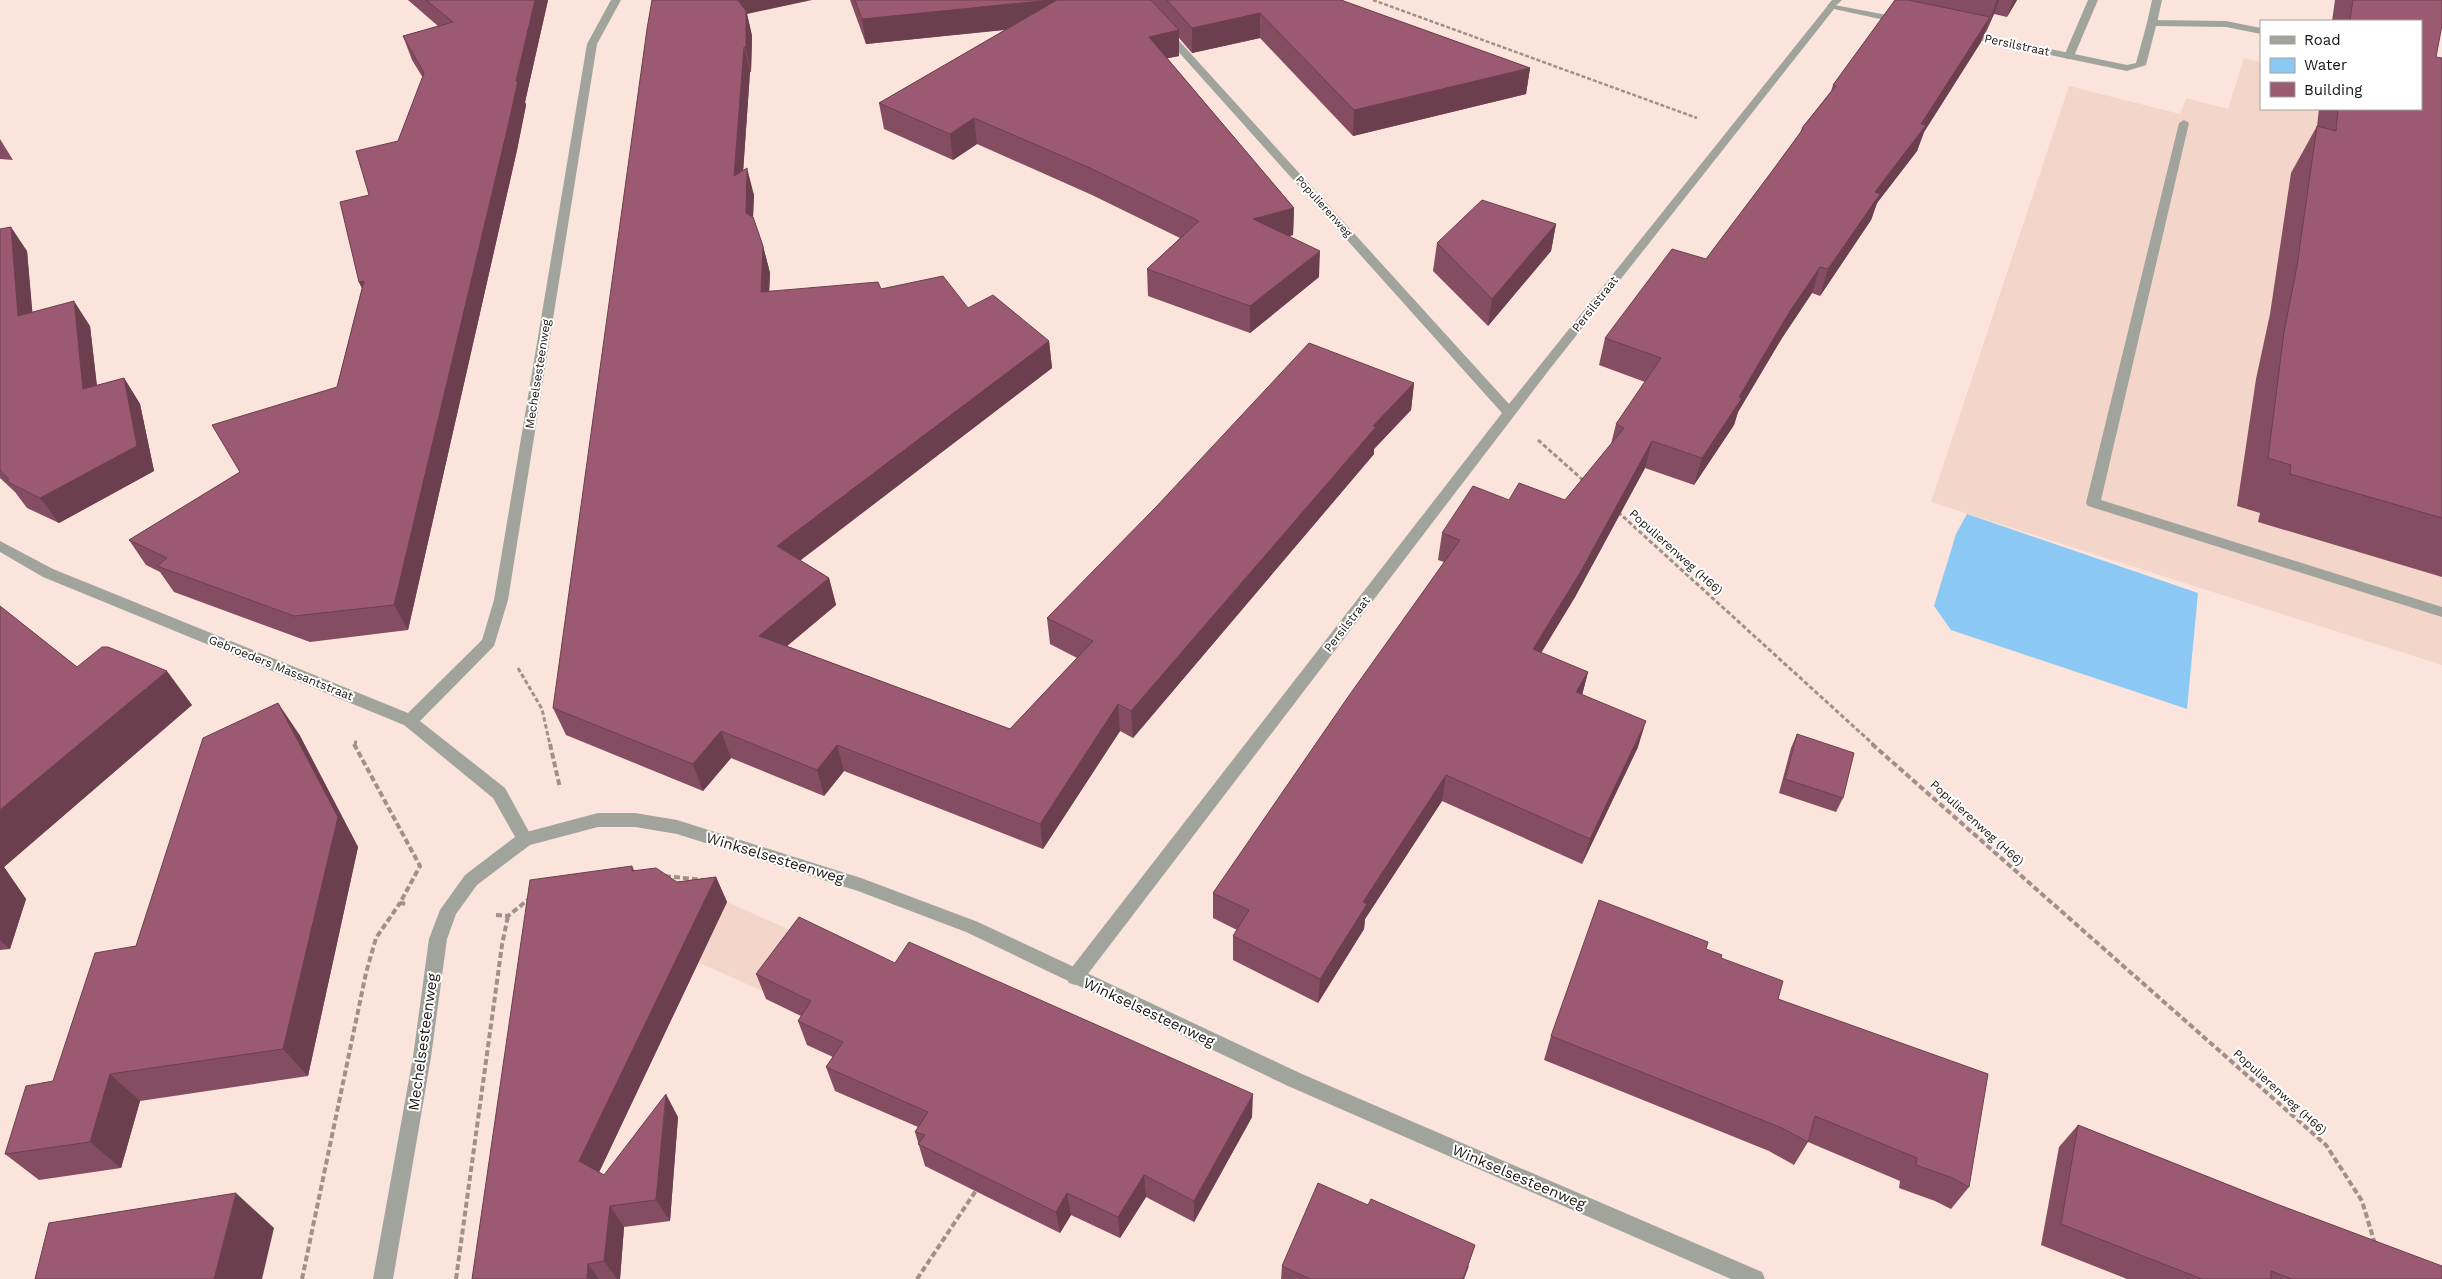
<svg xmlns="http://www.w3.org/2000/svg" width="2442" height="1279" viewBox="0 0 2442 1279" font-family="'Work Sans',sans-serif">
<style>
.built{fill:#f3d6c9}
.water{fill:#8bc8f4}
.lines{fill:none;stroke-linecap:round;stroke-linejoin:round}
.path-far2{stroke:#a09089;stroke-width:2.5;stroke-dasharray:4 2;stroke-linecap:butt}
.path-far1{stroke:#a09089;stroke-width:3;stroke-dasharray:4.5 2.5;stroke-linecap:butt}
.path{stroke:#a09089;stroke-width:4;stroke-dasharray:6 3;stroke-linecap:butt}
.service{fill:#a0a49d;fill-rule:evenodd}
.minor{fill:#a0a49d;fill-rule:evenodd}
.tertiary{fill:#a0a49d;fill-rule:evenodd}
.wall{fill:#854d61}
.shaded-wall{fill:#6c3f4f}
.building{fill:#9b5a71;stroke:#6c3f4f}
.labels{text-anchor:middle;stroke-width:4;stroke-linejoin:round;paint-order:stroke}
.far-street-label{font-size:11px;fill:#1b1410;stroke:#fff}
.street-label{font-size:12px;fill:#1b1410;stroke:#fff}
.near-street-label{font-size:15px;fill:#1b1410;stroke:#fff}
</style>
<rect width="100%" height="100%" fill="#fae4db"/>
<!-- built -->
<g class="built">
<polygon points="2244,58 2261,62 2261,109 2421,109 2442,101 2442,665 1931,502 2069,86 2180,114 2186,98 2228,109"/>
<polygon points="727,902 810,939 769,994 698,962"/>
</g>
<!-- water -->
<polygon class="water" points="1967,514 2198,593 2187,709 1951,630 1934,606 1956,534"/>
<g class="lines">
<!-- path-far2 -->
<polyline class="path-far2" points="1373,0 1697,118"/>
<!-- path-far1 -->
<g class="path-far1">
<polyline points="1538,440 1584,481"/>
<polyline points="1618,512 1874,745"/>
<polyline points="518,668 542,709 550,745"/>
<polyline points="355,745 356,740"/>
</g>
<!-- path -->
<g class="path">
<polyline points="354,744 420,866 400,903 408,904"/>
<polyline points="550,744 560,788"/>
<polyline points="1872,744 2326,1145 2362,1201 2375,1244"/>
<polyline points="665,876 703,880"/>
<polyline points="496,915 508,916 529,899"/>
<polyline points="302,1279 366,973 376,938 400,903"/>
<polyline points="456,1279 502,945 508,916"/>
<polyline points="917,1279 977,1189"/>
</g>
<!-- service -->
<g class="service">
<polygon points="1832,0 1842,0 1832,9 1827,6"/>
<polygon points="2088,0 2098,0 2074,56 2069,59 2065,58 2064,56"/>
<polygon points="2152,0 2162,0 2157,23 2152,26 2147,23"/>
<polygon points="2184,120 2189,123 2101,500 2442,607 2442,617 2088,506 2086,503 2179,123"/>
</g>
<!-- minor -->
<g class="minor">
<polygon points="611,0 621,0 597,44 508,600 494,646 420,721 505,788 533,839 531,844 525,846 519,844 493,798 404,725 43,577 0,552 0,541 53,569 408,713 482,640 494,600 587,44"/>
<polygon points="1132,0 1142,0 1509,404 1829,4 1903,18 1908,21 1903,24 1834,9 1549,370 1081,983 1075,985 1069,983 1066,977 1069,971 1502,413"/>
<polygon points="2152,20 2226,21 2261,28 2261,34 2226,27 2156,26 2146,65 2127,71 1964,37 1959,34 1964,31 2127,65 2136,63 2147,23"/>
</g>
<!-- tertiary -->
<polygon class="tertiary" points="598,813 635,813 677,820 861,878 978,922 1302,1074 1762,1272 1765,1279 1731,1279 1288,1086 966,932 858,891 677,834 635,827 598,827 530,845 477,885 456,914 447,939 431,1057 393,1279 373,1279 413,1057 429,939 440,910 465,875 519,834"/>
</g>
<!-- wall -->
<g class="wall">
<polygon points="408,0 548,0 525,102 526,105 517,150 408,630 310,642 174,592 160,572 146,565 129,540 240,472 337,387 362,288 359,282 369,195 398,141 423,78 412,60 403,36 438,26"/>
<polygon points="850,0 1341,0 1530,68 1526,94 1353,136 1260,38 1192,53 1179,38 1179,56 1167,58 1294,208 1293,235 1289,236 1319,277 1250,333 1148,296 1147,269 1180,238 1092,195 977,144 953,160 884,129 879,103 1005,30 866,44"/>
<polygon points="1895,0 2017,0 2007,17 1994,14 1985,34 1984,34 1981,42 1924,132 1917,151 1877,203 1871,220 1820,296 1812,293 1782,338 1738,412 1734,425 1694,485 1645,468 1575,597 1541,653 1588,672 1582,695 1638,747 1582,864 1442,801 1365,919 1364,929 1318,1003 1233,960 1233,936 1237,930 1213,918 1213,893 1444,562 1438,560 1442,533 1509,500 1565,500 1611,444 1616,424 1645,382 1599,365 1605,338 1706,259 1770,174 1800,133 1802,128 1831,91 1833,85"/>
<polygon points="2335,0 2442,0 2436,57 2442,58 2442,577 2258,522 2260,513 2237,506 2256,379 2270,314 2291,173 2317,126 2319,109 2421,109 2421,21 2332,21"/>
<polygon points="747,14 752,36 751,72 750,72 743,171 754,195 753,217 763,246 770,273 769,291 881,289 968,308 1049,341 1052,368 800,560 829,578 836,605 787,646 1010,729 1077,658 1050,644 1047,618 1414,383 1411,410 1374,449 1374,454 1133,738 1120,731 1043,849 844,771 824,796 731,758 703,791 566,735 553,708"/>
<polygon points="0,139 13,160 0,159"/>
<polygon points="1556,224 1551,251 1488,326 1433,271 1437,243"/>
<polygon points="0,229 27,251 32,312 90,326 97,386 124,378 140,404 154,471 59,523 27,508 15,492 0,478"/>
<polygon points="0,606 77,667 192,705 4,867 26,899 10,949 0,950"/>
<polygon points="299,734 358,847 308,1076 140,1101 121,1168 39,1180 5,1154 53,1081 136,946"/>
<polygon points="1797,734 1843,798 1836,812 1779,793 1791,748"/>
<polygon points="632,866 634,870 677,882 716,877 727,902 599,1172 604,1175 678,1117 670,1221 624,1227 620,1279 472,1279"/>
<polygon points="1706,949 1721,958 1778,999 1969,1187 1951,1209 1935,1201 1899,1188 1900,1181 1808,1142 1794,1165 1769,1151 1544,1060 1551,1036"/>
<polygon points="895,963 1252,1117 1194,1222 1146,1197 1120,1238 1071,1215 1060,1233 925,1166 915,1132 918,1127 835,1091 826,1067 833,1057 807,1045 798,1021 801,1016 766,999 756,974"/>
<polygon points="2078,1125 2274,1203 2442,1279 2127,1279 2041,1245 2059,1147"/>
<polygon points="1282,1266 1469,1266 1464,1279 1281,1279"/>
</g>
<!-- shaded-wall -->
<g class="shaded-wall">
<polygon points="535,0 548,0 525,102 526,105 517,150 408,630 394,605"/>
<polygon points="734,0 812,0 747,14 752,36 751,72"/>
<polygon points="1051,0 1058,0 1060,24 866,44 862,19"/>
<polygon points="1997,0 1999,0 1994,14 1985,34"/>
<polygon points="2013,0 2017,0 2007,17"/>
<polygon points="1260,13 1260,38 1192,53 1192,28"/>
<polygon points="1990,17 1981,42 1924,132 1917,151 1877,203 1871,220 1820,296 1828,269 1875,192 1921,124"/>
<polygon points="1179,30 1179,56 1150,62 1149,37"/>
<polygon points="744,47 750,72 741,202 734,176"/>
<polygon points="1530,68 1526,94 1353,136 1354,110"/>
<polygon points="974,118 977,144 953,160 950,134"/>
<polygon points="747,168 754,195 752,240 746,213"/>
<polygon points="1294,208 1293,235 1253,246 1253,219"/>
<polygon points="1556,224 1551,251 1488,326 1492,299"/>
<polygon points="11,227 27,251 35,341 18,316"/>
<polygon points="763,246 770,273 768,318 761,292"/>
<polygon points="1320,251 1319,277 1250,333 1250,306"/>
<polygon points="1820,267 1812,293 1782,338 1738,412 1734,425 1694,485 1702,458 1790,311"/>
<polygon points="364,281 371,307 359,282"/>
<polygon points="74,301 90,326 100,414 83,389"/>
<polygon points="1049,341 1052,368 784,573 777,546"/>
<polygon points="124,378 140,404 154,471 59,523 40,498"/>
<polygon points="1414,383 1411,410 1374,449 1374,454 1133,738 1131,711 1373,426"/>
<polygon points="1652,441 1645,468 1575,597 1527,676 1533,649"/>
<polygon points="829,578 836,605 768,662 759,636"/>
<polygon points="167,671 192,705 4,867 26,899 10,949 0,940 0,810"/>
<polygon points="1588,672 1581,699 1576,692"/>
<polygon points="278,703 299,734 358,847 308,1076 283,1049"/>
<polygon points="1118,704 1120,731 1043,849 1040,824"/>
<polygon points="1646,721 1638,747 1582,864 1590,839"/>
<polygon points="721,731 731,758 703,791 693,764"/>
<polygon points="837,745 844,771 824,796 817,770"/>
<polygon points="1446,775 1442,801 1365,919 1364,929 1318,1003 1320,979 1363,902"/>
<polygon points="716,877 727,902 594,1183 579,1161"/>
<polygon points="110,1074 140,1101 121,1168 90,1142"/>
<polygon points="666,1094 678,1117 670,1221 656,1200"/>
<polygon points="1253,1094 1252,1117 1194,1222 1194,1201"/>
<polygon points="1144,1175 1146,1197 1120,1238 1118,1217"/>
<polygon points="236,1193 274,1228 262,1279 214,1279"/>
<polygon points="1067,1193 1071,1215 1060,1233 1056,1212"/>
<polygon points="610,1206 624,1227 620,1279 617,1279 604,1261"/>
<polygon points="1475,1245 1464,1279 1463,1279"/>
<polygon points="588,1264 599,1279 587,1279"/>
</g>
<!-- building -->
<g class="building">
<polygon points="426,0 535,0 516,81 518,81 508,126 394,605 294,616 157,566 167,558 129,540 240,472 212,425 337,387 364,281 359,282 340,202 369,195 356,151 398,141 424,73 403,36 453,22"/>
<polygon points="652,0 738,0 746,11 746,47 744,47 734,176 747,168 746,213 753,217 763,246 761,292 878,282 881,289 943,276 968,308 993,295 1049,341 777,546 829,578 759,636 1010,729 1093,641 1047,618 1156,507 1309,343 1414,383 1373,426 1376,427 1131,711 1118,704 1040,824 837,745 817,770 721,731 693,764 553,708 647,29"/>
<polygon points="855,0 1051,0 862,19"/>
<polygon points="1057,0 1151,0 1179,30 1149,37 1294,208 1253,219 1320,251 1250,306 1147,269 1199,221 1090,168 974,118 950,134 879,103"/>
<polygon points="1167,0 1341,0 1530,68 1354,110 1260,13 1192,28"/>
<polygon points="1895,0 1908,0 1990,17 1921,124 1926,125 1875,192 1880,194 1828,269 1820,267 1790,311 1739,397 1742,398 1702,458 1652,441 1581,571 1533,649 1588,672 1576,692 1646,721 1590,839 1446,775 1363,902 1367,904 1320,979 1233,936 1249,910 1213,893 1348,697 1460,540 1442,533 1473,486 1509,500 1519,483 1565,500 1624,428 1616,424 1661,358 1605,338 1672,249 1706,259 1770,174 1803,129 1802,128 1836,86 1833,85"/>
<polygon points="2353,0 2442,0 2442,25 2436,57 2442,58 2442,518 2290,474 2291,465 2268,458 2284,332 2297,266 2317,126 2336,131 2338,109 2421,109 2421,21 2350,21"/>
<polygon points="1482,200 1556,224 1492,299 1437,243"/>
<polygon points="11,227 18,316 74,301 83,389 124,378 137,446 40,498 8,482 8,478 0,470 0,229"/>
<polygon points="0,606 77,667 102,647 108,647 167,671 0,810"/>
<polygon points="278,703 338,817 283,1049 110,1074 90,1142 5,1154 26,1086 53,1081 95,953 136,946 203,738"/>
<polygon points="1797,734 1854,753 1843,798 1785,779"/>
<polygon points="632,866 632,871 656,868 677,882 716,877 579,1161 604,1175 666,1094 656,1200 610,1206 604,1261 588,1264 587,1279 472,1279 530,880"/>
<polygon points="1599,900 1708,942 1706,949 1722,955 1721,958 1783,981 1778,999 1988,1074 1969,1187 1953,1178 1916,1165 1917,1158 1815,1116 1808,1142 1782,1128 1551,1036"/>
<polygon points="799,917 895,963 909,942 1253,1094 1194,1201 1144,1175 1118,1217 1067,1193 1056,1212 918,1144 925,1135 915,1132 928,1112 826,1067 843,1042 798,1021 811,1001 756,974"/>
<polygon points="2078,1125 2274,1203 2442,1266 2442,1279 2292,1279 2271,1271 2271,1279 2202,1279 2061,1224"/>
<polygon points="1318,1183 1368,1205 1371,1199 1475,1245 1463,1279 1310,1279 1282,1266"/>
<polygon points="236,1193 214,1279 35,1279 49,1223"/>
</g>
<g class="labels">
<!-- far-street labels -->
<g class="far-street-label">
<text transform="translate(1324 206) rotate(48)" y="4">Populierenweg</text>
</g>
<!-- street labels -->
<g class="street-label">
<text transform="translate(2017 45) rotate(12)" y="4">Persilstraat</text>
<text transform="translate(1595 304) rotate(-52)" y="4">Persilstraat</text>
<text transform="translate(538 374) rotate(-81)" y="4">Mechelsesteenweg</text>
<text transform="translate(1676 552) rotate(42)" y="4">Populierenweg (H66)</text>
<text transform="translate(1347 624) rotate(-52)" y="4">Persilstraat</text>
<text transform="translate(281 668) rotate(22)" y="4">Gebroeders Massantstraat</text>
<text transform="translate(1977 823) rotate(42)" y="4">Populierenweg (H66)</text>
<text transform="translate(2280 1092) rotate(42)" y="4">Populierenweg (H66)</text>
</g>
<!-- near-street labels -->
<g class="near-street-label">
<text transform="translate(775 858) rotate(17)" y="5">Winkselsesteenweg</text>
<text transform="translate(1149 1012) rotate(25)" y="5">Winkselsesteenweg</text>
<text transform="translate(423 1042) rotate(-82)" y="5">Mechelsesteenweg</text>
<text transform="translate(1519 1177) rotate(23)" y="5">Winkselsesteenweg</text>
</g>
</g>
<!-- legend -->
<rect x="2260" y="20" width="162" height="90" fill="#ffffff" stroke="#a4a19f"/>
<rect x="2270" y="36" width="25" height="8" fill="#a0a49d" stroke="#a4a19f"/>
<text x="2304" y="45" font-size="15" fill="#1b1410">Road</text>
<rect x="2270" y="58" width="25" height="15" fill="#8bc8f4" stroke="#a4a19f"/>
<text x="2304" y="70" font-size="15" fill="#1b1410">Water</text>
<rect x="2270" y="82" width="25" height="15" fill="#9b5a71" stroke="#a4a19f"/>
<text x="2304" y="95" font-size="15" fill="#1b1410">Building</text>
</svg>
